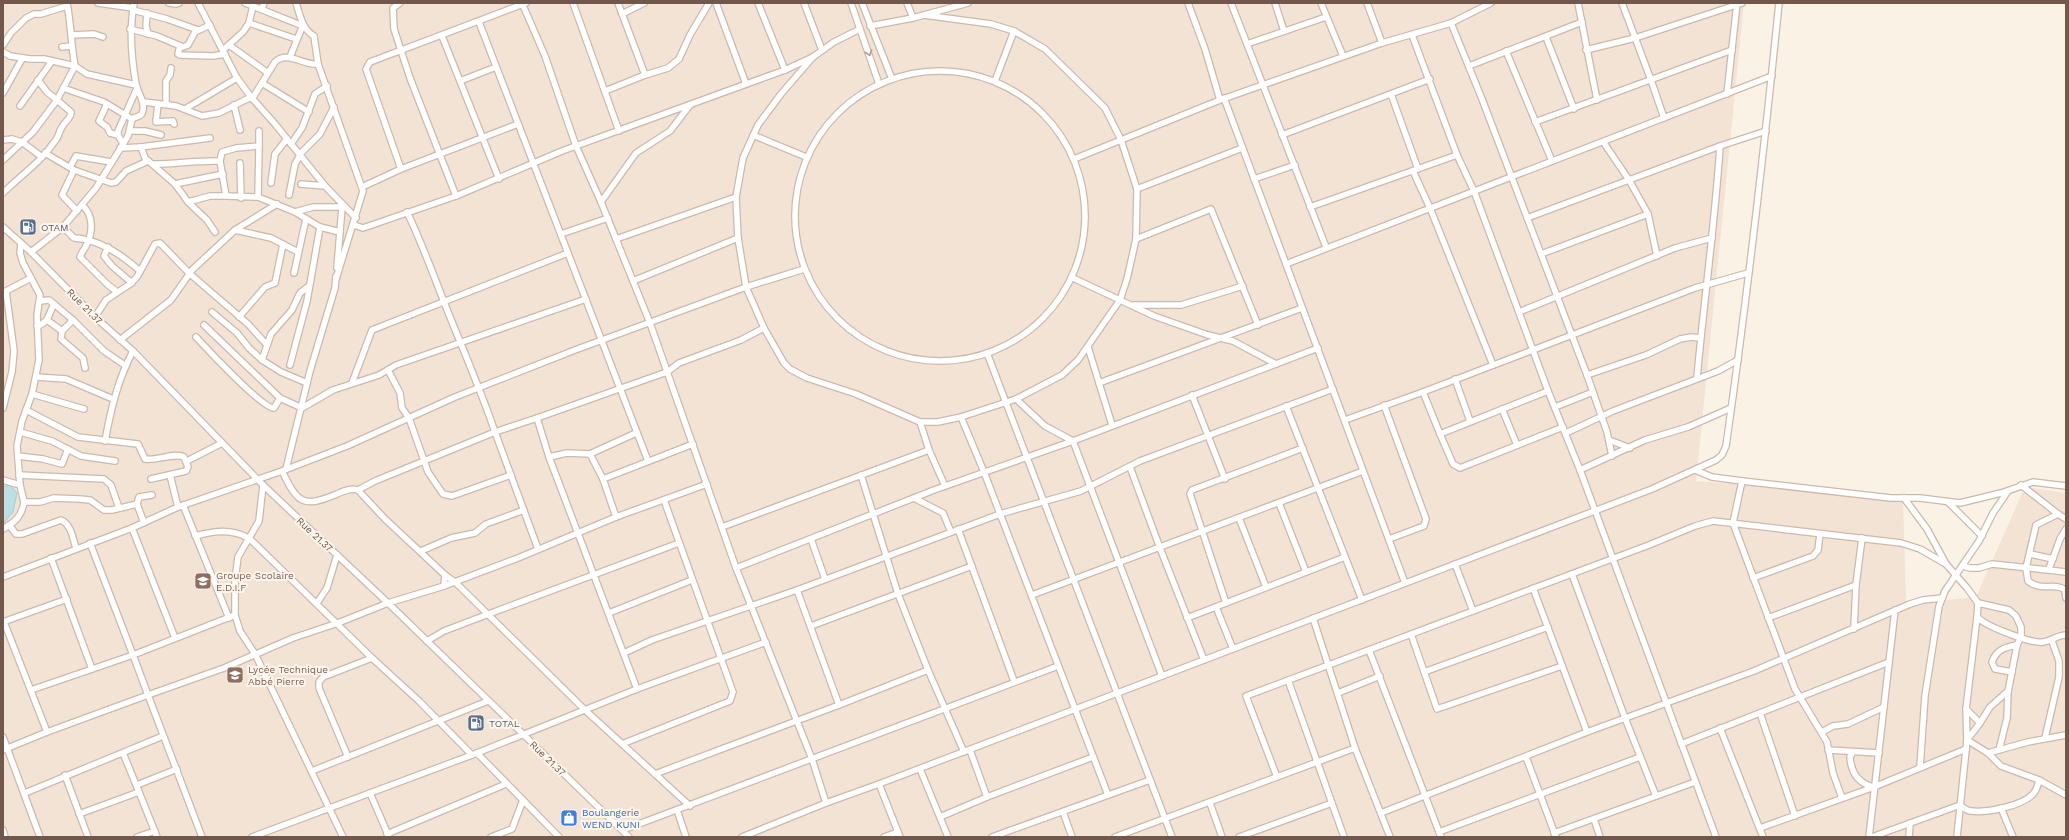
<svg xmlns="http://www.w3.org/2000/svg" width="2069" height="840" viewBox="0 0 2069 840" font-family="'Work Sans',sans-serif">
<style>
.residential{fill:#f2e3d5}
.water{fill:#bbdfe3;stroke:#a2ced4}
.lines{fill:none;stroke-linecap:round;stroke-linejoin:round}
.street-casing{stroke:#ccb9ad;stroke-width:8}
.street{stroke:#fff;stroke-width:5.5}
.oneway{stroke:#aa9b94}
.labels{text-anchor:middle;stroke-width:4;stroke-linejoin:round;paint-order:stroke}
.service-label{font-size:10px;fill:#4e5e75;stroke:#fef6ec;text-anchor:start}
.street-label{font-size:10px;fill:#72584c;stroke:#fef6ec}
.education-label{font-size:10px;fill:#785e54;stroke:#fef6ec;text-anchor:start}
.shop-label{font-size:10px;fill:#366cbe;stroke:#fef6ec;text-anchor:start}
</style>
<rect width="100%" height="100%" fill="#fbf2e6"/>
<!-- residential -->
<polygon class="residential" points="3,3 1744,3 1696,481 1903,497 1906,604 1976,597 2025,487 2066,493 2066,837 3,837"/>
<!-- water -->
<polygon class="water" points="10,485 17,493 13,512 3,524 3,487"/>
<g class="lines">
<!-- street casing -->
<g class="street-casing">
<g id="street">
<polyline points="98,3 133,8"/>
<polyline points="169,3 176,4 179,3"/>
<polyline points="198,3 237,78 251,97 275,124 325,186 356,218"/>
<polyline points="245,3 303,26"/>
<path d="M296,3C300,15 302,29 314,36L318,64L363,191L336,279"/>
<polyline points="400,3 393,8 394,29 410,78 456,196"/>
<polyline points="522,3 545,56 576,146 601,202 650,323 736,568 812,759 826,803"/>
<polyline points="573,3 619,131"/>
<polyline points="716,3 746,84"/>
<polyline points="758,3 785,70"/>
<polyline points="804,3 822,50"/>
<polyline points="851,3 879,84"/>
<polyline points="862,3 892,79"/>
<polyline points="907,3 913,18"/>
<polyline points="1188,3 1205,49 1220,100"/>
<polyline points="1231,3 1326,247"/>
<polyline points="1275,3 1284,31"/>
<polyline points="1321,3 1343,56"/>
<polyline points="1367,3 1382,43"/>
<polyline points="1578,3 1597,100"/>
<polyline points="1622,3 1651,80 1664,118"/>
<polyline points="262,9 264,3"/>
<polyline points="133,10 167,19 198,30"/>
<polyline points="147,13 146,26 148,34"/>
<polyline points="622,14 644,3"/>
<polyline points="479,22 648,461"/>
<polyline points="249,23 253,6"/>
<polyline points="1451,23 1482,99 1587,375 1607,432 1612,456"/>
<polyline points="870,26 913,18 968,3"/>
<polyline points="130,29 157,36 183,47 188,45 195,32 210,25"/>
<polyline points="71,35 94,34 103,37"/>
<polyline points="1412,35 1457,155 1474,191 1548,391 1580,470 1716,837"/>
<polyline points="442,36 499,179"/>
<polyline points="1546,37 1574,109"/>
<polyline points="1247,44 1326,17"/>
<polyline points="3,45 11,33 26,18 34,14 41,14 67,6"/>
<polyline points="229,45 268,73"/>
<polyline points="180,46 178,54 180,55 213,56 225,54"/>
<polyline points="62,47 71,46"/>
<polyline points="223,50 243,32 249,23 296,39"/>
<polyline points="1586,50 1635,38 1742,3"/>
<polyline points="1506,51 1552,161"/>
<polyline points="3,52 10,56 30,59 44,59 75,66 87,74 136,85"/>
<polyline points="290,57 303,25"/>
<polyline points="813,57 781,94 758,125 743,158 736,197 738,238 746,287 764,328 784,363 790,369 807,378 856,394 920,422 938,422 961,417 1016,399 1062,375 1078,360 1120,300 1127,279 1136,239 1137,189 1121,140 1105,108 1045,49 1014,31 991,24 924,15"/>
<polyline points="1469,66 1582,22"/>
<circle cx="940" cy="216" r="145"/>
<polyline points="645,75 668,68 679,59 690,35 709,3"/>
<path d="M38,80L47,92L57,100L75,66C71,45 71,24 67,3"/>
<polyline points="460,81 496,67"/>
<polyline points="995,81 1014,31"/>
<polyline points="262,83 309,112"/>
<polyline points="63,88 104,102 132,119"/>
<polyline points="605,91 645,75 618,3"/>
<polyline points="3,93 22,59"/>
<polyline points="1391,94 1418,169"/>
<polyline points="1727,94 1737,3"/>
<polyline points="1224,98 1405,583"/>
<path d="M252,99L275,62C287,50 304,66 318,64"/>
<polyline points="144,102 176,106 202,116 219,113 251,97"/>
<polyline points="107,104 99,121 107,127 110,133 118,135"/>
<polyline points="158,104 156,122 173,121 174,124"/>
<polyline points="166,104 166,81 170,75 171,68"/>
<polyline points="234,105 240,130"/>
<polyline points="20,106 52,61"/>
<polyline points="185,109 237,78"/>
<polyline points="1535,122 1732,50"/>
<polyline points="131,131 145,131 161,135"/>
<polyline points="753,135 806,157"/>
<polyline points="1282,135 1430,79"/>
<polyline points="3,140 12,139 22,142 42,157"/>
<polyline points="1604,143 1629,180 1648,214 1657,256"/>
<polyline points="123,144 118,135 118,131 137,88"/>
<polyline points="291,144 302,128 315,94 327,86"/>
<polyline points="141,147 210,138"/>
<polyline points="120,148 141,147 145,158 175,184 188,202 207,220 215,232"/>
<polyline points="45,153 74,170 111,183 116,182 126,171 148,161"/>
<polyline points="300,154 320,134 334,107"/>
<polyline points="1074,159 1220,100 1382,43 1451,23 1491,3"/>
<path d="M3,160L33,132L57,100L71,112C71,119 65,121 62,127C59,131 59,137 55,141C41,162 20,176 3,193"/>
<polyline points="240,163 241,198"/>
<path d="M153,164C176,164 198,160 220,161"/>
<polyline points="70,167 76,156 111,162"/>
<polyline points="401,169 366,69 370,62 526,3"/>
<polyline points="74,170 62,195 77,211"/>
<polyline points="1413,171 1430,208 1493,365"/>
<polyline points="1254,179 1295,165"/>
<polyline points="271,183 275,154 287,139"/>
<polyline points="175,184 223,174"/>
<polyline points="301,184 325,186"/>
<polyline points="362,187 401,169 518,124"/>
<polyline points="1137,189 1242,148"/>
<polyline points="289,195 295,164 300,155"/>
<polyline points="226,196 220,161 222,152 236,148 259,146 259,131"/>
<polyline points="258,197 259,146"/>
<polyline points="188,202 210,196 226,196 258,197 295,212 313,207 344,207"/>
<polyline points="601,202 636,153 670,131 690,105"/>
<path d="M82,205C94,215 93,233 86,246C84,250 81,253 80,257L107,284L117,292"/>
<polyline points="1310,207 1457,155"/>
<polyline points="295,212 320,227 340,232"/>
<path d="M407,212C421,241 432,271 444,302C461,345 480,388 495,432L537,418L549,457L637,689"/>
<polyline points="1527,218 1720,146 1766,131"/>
<polyline points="354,225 363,228 456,196 562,151 785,70 813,57 834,42 860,29"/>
<polyline points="3,227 31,252 95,317 133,351 263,485 388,603 629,837"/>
<path d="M63,227L74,238C99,239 121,254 140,271"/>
<polyline points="235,230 271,238 298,252"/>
<polyline points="561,234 608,218"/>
<polyline points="616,239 736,197"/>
<polyline points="1136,239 1211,209 1258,325"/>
<polyline points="108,247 104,256 112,266 132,283"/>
<path d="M31,252L63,227L96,188L128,136L132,119C137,115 142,118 143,110C145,101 138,94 136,84C131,56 129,31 134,3"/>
<polyline points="1541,254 1648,214"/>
<polyline points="1286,264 1772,76"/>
<polyline points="337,268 342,207"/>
<polyline points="294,273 306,219"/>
<polyline points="1073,278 1154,316 1208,335 1233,341 1276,364"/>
<polyline points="633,281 738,238"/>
<polyline points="40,301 49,300 54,304"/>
<polyline points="1134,305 1181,305 1243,286"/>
<polyline points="212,312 237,333 249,348 262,360 281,372 307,383"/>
<polyline points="1519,312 1675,248 1712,238"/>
<polyline points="95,317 106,300 130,284 137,277 155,244 160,243 189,273 248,324 267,345"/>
<polyline points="239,317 265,287 275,283 283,244"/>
<polyline points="47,320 62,331 61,339 83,358 85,368"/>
<polyline points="73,320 104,351 126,366"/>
<polyline points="204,325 280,398 302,408 333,390 379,375 396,365 586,299"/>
<path d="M37,326C49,323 49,313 54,304L73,320L62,331"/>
<path d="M196,337C207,349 263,409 274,408L280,398"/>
<polyline points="120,340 171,300 192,270 235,230 277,204"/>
<polyline points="1088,347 1112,425"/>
<polyline points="987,353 1172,837"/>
<polyline points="262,360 271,334 292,310 300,293 309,286"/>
<polyline points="290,365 307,301 320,227"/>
<polyline points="388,370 400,393 402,408 409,418 428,472 443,494 452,496 511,475"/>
<polyline points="1587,375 1646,355 1680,339 1691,337 1700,338"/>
<polyline points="36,377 66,379 113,399"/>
<path d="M1697,378C1704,300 1715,223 1720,146"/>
<polyline points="1455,379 1470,421"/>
<polyline points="352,383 372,330 568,253"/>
<polyline points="1099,383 1302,308"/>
<polyline points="1423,392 1440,434 1548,391"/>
<polyline points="32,394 84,409"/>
<polyline points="1192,395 1225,479"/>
<polyline points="1016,399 1045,426 1073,441 1162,676"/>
<polyline points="1384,405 1426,519 1424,526 1389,539"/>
<polyline points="1286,406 1362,600"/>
<polyline points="1555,407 1593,392"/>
<polyline points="3,408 12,372 14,351 6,291 31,278"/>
<polyline points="1502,409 1517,445"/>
<path d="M26,410L78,437L138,444L145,459C157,461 175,452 184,457L188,467L186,471L151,479"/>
<polyline points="961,417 984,472 1108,795"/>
<polyline points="537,418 667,372 679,363 741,340 764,328"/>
<polyline points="1345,420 1423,392 1695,288 1748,273"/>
<polyline points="920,422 929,450 945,486"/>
<polyline points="20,432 52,441 81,456 115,461"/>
<polyline points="1566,433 1613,411 1718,371 1738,360"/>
<polyline points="1440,434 1453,464 1460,468 1563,427"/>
<polyline points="1609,440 1630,448"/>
<path d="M105,441C111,409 118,379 133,351"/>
<polyline points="590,454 603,479 616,517"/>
<polyline points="18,456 43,459 62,464 68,449"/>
<polyline points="549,457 567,453 590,454 636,433"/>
<polyline points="187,461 222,443"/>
<polyline points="1130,467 1160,548 1204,660"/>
<polyline points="286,469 310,371 335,288 336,276"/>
<polyline points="1580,470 1645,440 1688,427 1731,408"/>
<polyline points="1695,470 1712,477 1742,481 1891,498 1920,498 1960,503 2001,493 2033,482 2066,486"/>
<path d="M282,471C298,504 303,508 337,494C344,491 350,488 358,490L385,519L445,575L444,586"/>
<polyline points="19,475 104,479 111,485 119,508"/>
<polyline points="170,475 178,507"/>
<polyline points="861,475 898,594 928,670 964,752"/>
<polyline points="603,479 693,444"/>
<polyline points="3,480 20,485 24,502 40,502 54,498 79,499 90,500 104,510 112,510 137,504 139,497 152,495"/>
<polyline points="1742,481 1733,523 1795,689 1827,742 1833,773 1842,798"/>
<polyline points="20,485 17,446 22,421 32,394 39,360 37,316 40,295 23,263 20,253 21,243"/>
<polyline points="263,485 259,521 238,557 235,580 235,615 240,631 255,654 343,837"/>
<polyline points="2021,485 2058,514"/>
<polyline points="358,490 375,481 495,432 538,549"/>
<polyline points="914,498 943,513 951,532"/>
<polyline points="1904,498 1927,529 1946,564 1967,588 1978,603 2009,610 2016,616 2021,627 2021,637 2017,645 2008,692 2007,718 1999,750"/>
<polyline points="1948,502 1982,536"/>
<polyline points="1279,503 1306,572"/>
<polyline points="137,504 144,523"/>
<polyline points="183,505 229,618"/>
<polyline points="1239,518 1266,587"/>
<path d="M2066,519L2058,514L2036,525L2026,568L2028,581C2042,592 2056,582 2065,590L2066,598"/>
<path d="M9,525L16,534H22L61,520C71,524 73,539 76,548"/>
<polyline points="722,527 929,450"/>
<polyline points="132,528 175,638"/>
<path d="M3,529C15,522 22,516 24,502"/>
<polyline points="958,529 1014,681"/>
<path d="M195,536C214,531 232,528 250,539L372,658L419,701L472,755"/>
<polyline points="811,539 825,579"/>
<polyline points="421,551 451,538 475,533 486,524 524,510"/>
<polyline points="2030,554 2053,559"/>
<polyline points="51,558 92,669"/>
<polyline points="1455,564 1473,611"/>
<polyline points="1963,566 1970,568 1979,568 1992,564 2066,572"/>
<polyline points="736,568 934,490 1073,441 1318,348"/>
<polyline points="2049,569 2060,539 2066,529"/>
<polyline points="1572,574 1625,718 1656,796"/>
<polyline points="445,575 455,582 585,710 690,806"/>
<polyline points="3,577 132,528 178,507 282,471 347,446 455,397 575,350 746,287 804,269"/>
<polyline points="1753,578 1813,556 1818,550 1820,534"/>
<polyline points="1533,588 1587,732"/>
<polyline points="797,590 839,705"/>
<polyline points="1032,595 1363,471"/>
<polyline points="317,603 327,588 337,555"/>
<polyline points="1226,603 1190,494 1192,490 1303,448"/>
<path d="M1978,603L1977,617L1982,621C1992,628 2032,644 2043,642C2052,641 2057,635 2066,635"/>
<polyline points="1216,607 1233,649"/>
<polyline points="609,613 692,580"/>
<polyline points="1187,618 1345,557"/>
<polyline points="1313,618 1355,748 1390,837"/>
<polyline points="1768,618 1856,585"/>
<polyline points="3,622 67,599"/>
<polyline points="4,622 47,732"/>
<polyline points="811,626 972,566"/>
<polyline points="1854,629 1856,585 1862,538"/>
<polyline points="1411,634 1437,709 1562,666"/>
<polyline points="427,641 444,631 486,615 679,543"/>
<polyline points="1369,650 1441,837"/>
<polyline points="624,653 652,640 797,590 1000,514 1081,491 1140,461 1333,389"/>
<polyline points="1424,672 1548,627"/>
<path d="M2012,672L1995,669L1992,662C1996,650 2005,647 2017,645"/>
<polyline points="1288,680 1344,837"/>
<polyline points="31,690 133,655 90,543"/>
<polyline points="1338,693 1380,676"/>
<polyline points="1760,713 1795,816"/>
<polyline points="1980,723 1990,707 2008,691"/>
<polyline points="1720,728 1763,837"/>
<polyline points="1822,732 1833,726 1848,724 1884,707"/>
<polyline points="3,737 40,837"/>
<polyline points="2045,738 2059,677 2059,661 2052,641"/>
<polyline points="1967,740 1980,723 1966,709 1977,617"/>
<polyline points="1967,740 1988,753 2001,766 2039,780 2066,795"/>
<polyline points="622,744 730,701 733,692 664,500"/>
<polyline points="1681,744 1889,662"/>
<polyline points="3,750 47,732 148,695 133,655 235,615"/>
<polyline points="970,750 987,797"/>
<polyline points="1828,750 1879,753"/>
<path d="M1853,752L1850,757C1851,772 1858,783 1873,787"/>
<polyline points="477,753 559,837"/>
<polyline points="1988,753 2028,742 2066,735"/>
<polyline points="348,757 319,688 319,682 323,677 372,658"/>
<polyline points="1526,757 1556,837"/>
<polyline points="1920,767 1925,696 1939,606 1945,591 1979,541 1993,513 2008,491"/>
<polyline points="920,769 948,837"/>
<polyline points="312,771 488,701"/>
<polyline points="655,774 839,705 928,670"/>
<polyline points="65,775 88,837"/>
<polyline points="1277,777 1246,696 1649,545 1695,526 1713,521 1901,543 1920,549 1946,564"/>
<polyline points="879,784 900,837"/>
<polyline points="137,785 177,769"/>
<polyline points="139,792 157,837"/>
<polyline points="25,793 163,736"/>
<polyline points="370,793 389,837"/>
<polyline points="1210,803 1222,837"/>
<polyline points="2001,808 2013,837"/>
<polyline points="677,810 686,837"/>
<polyline points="1063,812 1072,837"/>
<polyline points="1381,813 1587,732 1754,671 1910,604 1923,600 1942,598"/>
<polyline points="79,814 139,792 123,753"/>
<polyline points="940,817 987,797 1093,757"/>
<polyline points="1594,819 1600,837"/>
<polyline points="1760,828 1874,787 1966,749"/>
<polyline points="3,830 5,837"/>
<polyline points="623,830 1058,666"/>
<polyline points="1439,832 1640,757"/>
<polyline points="1554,833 1695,782"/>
<polyline points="387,834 506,784"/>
<polyline points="137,837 155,831"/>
<polyline points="202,837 148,695 224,668 293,638 338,623 388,603 444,586 518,558 616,517 707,484"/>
<polyline points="252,837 472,755 637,689 766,642"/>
<polyline points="491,837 512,829 523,800"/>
<path d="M742,837L826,803L879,784L1652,489L1716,460L1722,455L1726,446C1747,299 1764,151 1779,3"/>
<polyline points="884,837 898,832"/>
<polyline points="992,837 1150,780"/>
<polyline points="1115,837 1355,748"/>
<polyline points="1239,837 1332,803"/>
<polyline points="1869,837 1895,610"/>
<path d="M1872,837L1960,805C1963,807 1966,811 1971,811C1987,813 2022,806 2033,794C2037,790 2038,785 2039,780"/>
<polyline points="1909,837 1910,823"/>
<polyline points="1957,837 1967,740 1966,709"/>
</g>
</g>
<!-- street -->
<use href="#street" class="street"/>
</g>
<!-- one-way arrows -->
<defs><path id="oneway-chevron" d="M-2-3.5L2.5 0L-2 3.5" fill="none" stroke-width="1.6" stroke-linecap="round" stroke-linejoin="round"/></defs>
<use class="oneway" href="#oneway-chevron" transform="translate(869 53) rotate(71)"/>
<!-- icons -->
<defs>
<g id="fuel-square" transform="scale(0.9)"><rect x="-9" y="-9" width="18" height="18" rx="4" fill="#5c6f8a" stroke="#fef6ec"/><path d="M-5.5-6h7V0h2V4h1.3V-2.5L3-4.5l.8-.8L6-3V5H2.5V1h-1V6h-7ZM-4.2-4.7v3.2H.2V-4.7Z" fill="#fff"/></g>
<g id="school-square" transform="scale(0.9)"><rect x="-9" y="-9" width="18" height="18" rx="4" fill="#8d6e63" stroke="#fef6ec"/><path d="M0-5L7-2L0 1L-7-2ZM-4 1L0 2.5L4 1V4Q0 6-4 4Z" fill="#fff"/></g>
<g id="shop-square" transform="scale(0.9)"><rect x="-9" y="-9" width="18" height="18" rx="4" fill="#3f7fe0" stroke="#fef6ec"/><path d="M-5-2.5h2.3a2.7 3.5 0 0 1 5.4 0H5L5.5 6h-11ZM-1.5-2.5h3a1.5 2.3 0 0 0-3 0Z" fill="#fff"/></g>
</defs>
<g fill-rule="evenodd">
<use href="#fuel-square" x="28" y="227"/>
<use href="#school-square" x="203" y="581"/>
<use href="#school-square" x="235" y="675"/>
<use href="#fuel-square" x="476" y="723"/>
<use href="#shop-square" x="569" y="818"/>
</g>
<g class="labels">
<!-- service labels -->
<g class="service-label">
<text x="41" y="231">OTAM</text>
<text x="489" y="727">TOTAL</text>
</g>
<!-- street labels -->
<g class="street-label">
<text transform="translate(85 306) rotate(45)" y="4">Rue 21.37</text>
<text transform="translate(315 534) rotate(43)" y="4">Rue 21.37</text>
<text transform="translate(548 758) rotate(44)" y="4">Rue 21.37</text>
</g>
<!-- education labels -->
<g class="education-label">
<text x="216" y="579">Groupe Scolaire<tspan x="216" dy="12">E.D.I.F</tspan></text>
<text x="248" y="673">Lycée Technique<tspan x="248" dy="12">Abbé Pierre</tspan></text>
</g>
<!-- shop labels -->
<g class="shop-label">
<text x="582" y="816">Boulangerie<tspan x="582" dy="12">WEND KUNI</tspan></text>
</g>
</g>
<!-- border -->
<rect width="2069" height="840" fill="none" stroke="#72584c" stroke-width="8"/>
</svg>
